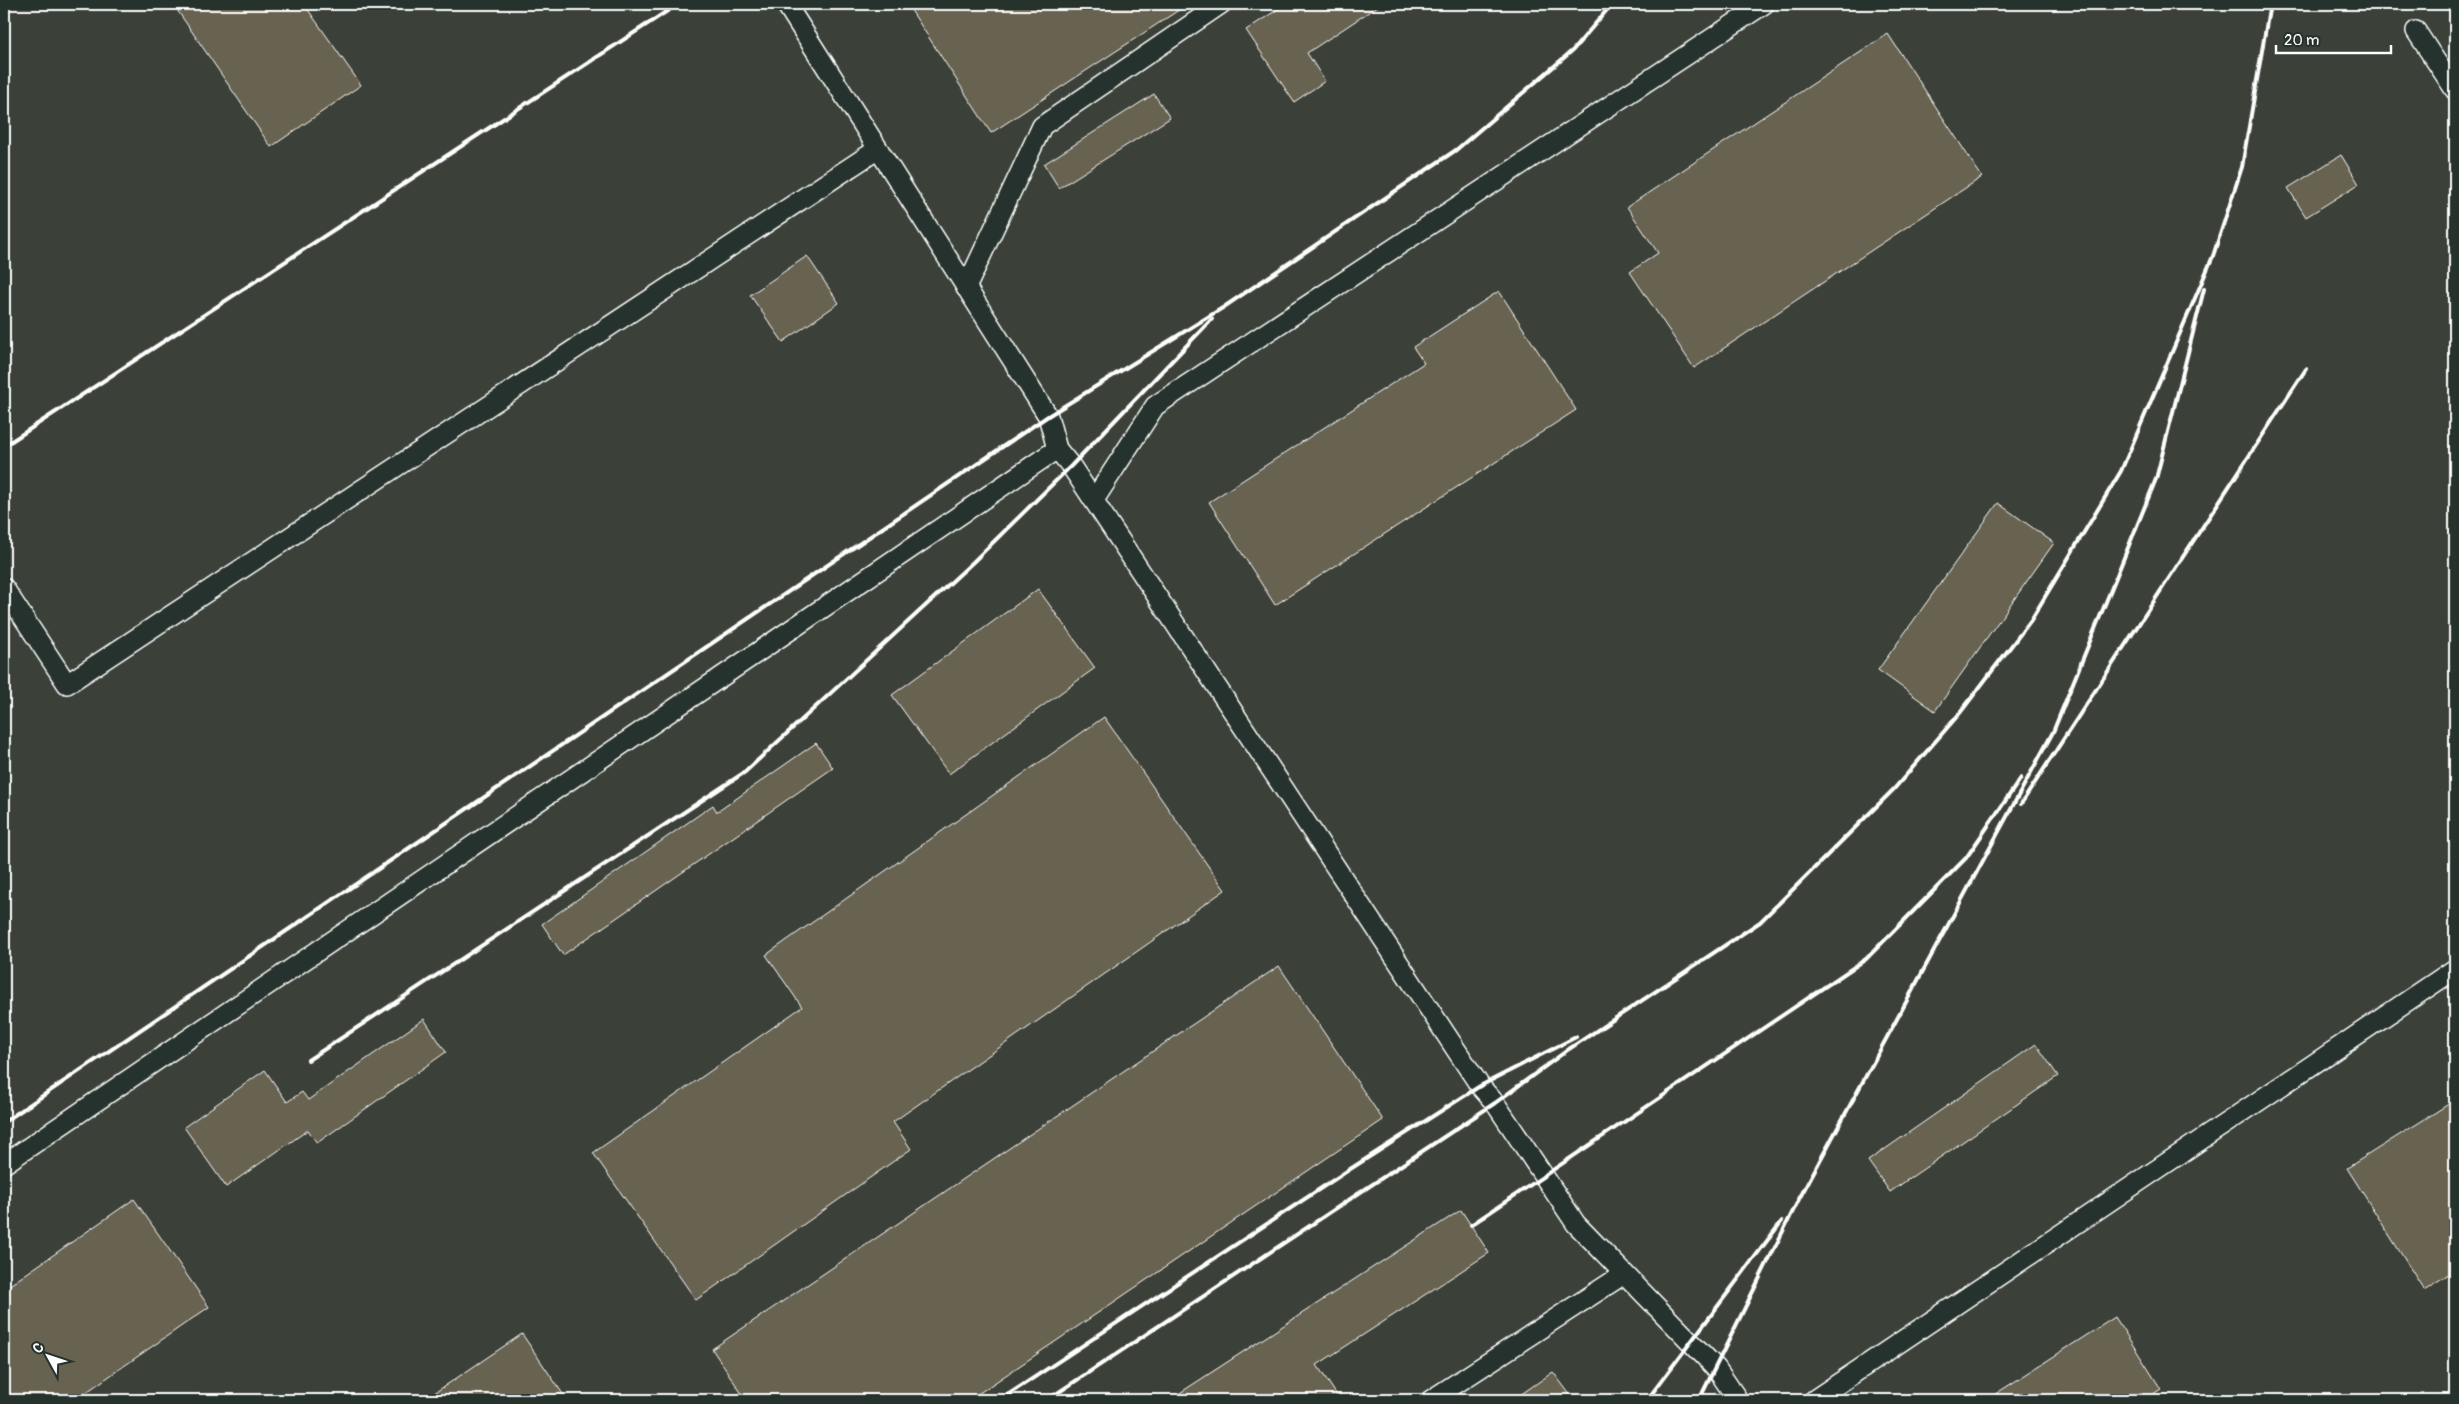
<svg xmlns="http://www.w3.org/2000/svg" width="2459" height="1404" viewBox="0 0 2459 1404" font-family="Pangolin,sans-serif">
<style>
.built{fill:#3a4138}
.building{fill:#686351;stroke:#fff}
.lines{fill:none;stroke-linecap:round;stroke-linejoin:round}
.lane-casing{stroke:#fff;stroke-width:22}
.lane{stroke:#26332d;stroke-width:19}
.rail{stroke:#fff;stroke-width:4}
</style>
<rect width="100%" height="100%" fill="#26332d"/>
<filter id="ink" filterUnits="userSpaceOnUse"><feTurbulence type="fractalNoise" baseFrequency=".02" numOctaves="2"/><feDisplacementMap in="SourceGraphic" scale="10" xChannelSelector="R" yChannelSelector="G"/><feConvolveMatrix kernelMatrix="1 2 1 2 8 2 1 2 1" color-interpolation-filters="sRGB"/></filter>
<g filter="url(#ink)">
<!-- built -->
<rect class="built" x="4" y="4" width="2451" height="1396"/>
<!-- building -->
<g class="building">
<polygon points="173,4 304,4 361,85 271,147"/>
<polygon points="907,4 1188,4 991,133"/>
<polygon points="1286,4 1381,4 1307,53 1325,81 1294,102 1246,30"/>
<polygon points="1888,34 1982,177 1694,368 1630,272 1658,253 1627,207"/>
<polygon points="1154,94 1170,118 1059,188 1044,164"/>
<polygon points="2341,155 2359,184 2306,217 2288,188"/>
<polygon points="807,256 839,303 783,342 750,295"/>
<polygon points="1499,291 1576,410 1275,605 1209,502 1424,363 1413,347"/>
<polygon points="1998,503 2054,543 1935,711 1878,670"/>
<polygon points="1038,589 1095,668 949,774 892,695"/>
<polygon points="1104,717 1225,890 893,1122 911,1149 696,1300 593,1153 802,1007 766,955"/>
<polygon points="816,743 833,768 563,955 542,924 713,805 717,812"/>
<polygon points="1279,966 1383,1120 969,1400 746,1400 712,1349"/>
<polygon points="424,1019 446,1052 317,1143 308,1130 226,1187 184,1127 265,1070 287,1102 302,1092 308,1100"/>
<polygon points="2036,1044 2058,1076 1890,1192 1868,1161"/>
<polygon points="2455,1100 2455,1270 2424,1290 2347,1168"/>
<polygon points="134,1199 209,1307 75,1400 4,1400 4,1289"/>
<polygon points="1461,1210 1489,1253 1317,1365 1340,1400 1169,1400"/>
<polygon points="2115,1317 2161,1389 2144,1400 1986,1400"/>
<polygon points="522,1334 567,1400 424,1400"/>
<polygon points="1553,1372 1574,1400 1513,1400"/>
</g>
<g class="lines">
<!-- lane casing -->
<g class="lane-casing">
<g id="lane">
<polyline points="786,4 1048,416 1057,449 1071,466 1480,1086 1495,1103 1576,1224 1716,1368 1738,1400"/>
<polyline points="2416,31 2455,90"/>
<polyline points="966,288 1042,126 1221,4"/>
<polyline points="1094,500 1155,406 1764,4"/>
<polyline points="4,588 67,684 878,149"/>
<polyline points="4,1164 1057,449"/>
<polyline points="1431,1400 1624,1274"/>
<polyline points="1814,1400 2455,969"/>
</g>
</g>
<!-- lane -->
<use href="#lane" class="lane"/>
<!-- rail -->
<g class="rail">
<polyline points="4,446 678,4"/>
<polyline points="2021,804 2306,369"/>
<polyline points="308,1060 745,772 973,562 1071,466 1212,319"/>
<polyline points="4,1122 1048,416 1224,307 1456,150 1573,50 1612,4"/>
<polyline points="1471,1225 1866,959 1966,858 2021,778"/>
<polyline points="1000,1400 1344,1173 1480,1086 1576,1037"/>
<polyline points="1047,1400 1495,1103 1569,1049 1760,922 1894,789 1960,713 2031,620 2121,471 2213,256 2242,167 2270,4"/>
<polyline points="1647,1400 1782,1221"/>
<polyline points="1699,1400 1799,1199 2053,732 2156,479 2204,289"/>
</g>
</g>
</g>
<!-- margin -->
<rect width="2459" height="1404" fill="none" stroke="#26332d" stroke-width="20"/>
<rect x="10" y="10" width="2439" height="1384" fill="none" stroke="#fff" stroke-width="2" filter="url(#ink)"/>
<!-- north arrow -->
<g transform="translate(48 1356) rotate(310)" stroke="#26332d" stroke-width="4" paint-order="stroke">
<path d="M0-4L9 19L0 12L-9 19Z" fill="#ffffff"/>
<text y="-8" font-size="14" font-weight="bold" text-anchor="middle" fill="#ffffff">С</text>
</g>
<!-- scale -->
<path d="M2276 45v8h115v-8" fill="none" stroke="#ffffff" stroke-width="2.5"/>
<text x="2284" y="45" font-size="15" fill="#ffffff" stroke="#26332d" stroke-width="4" paint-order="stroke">20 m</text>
</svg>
